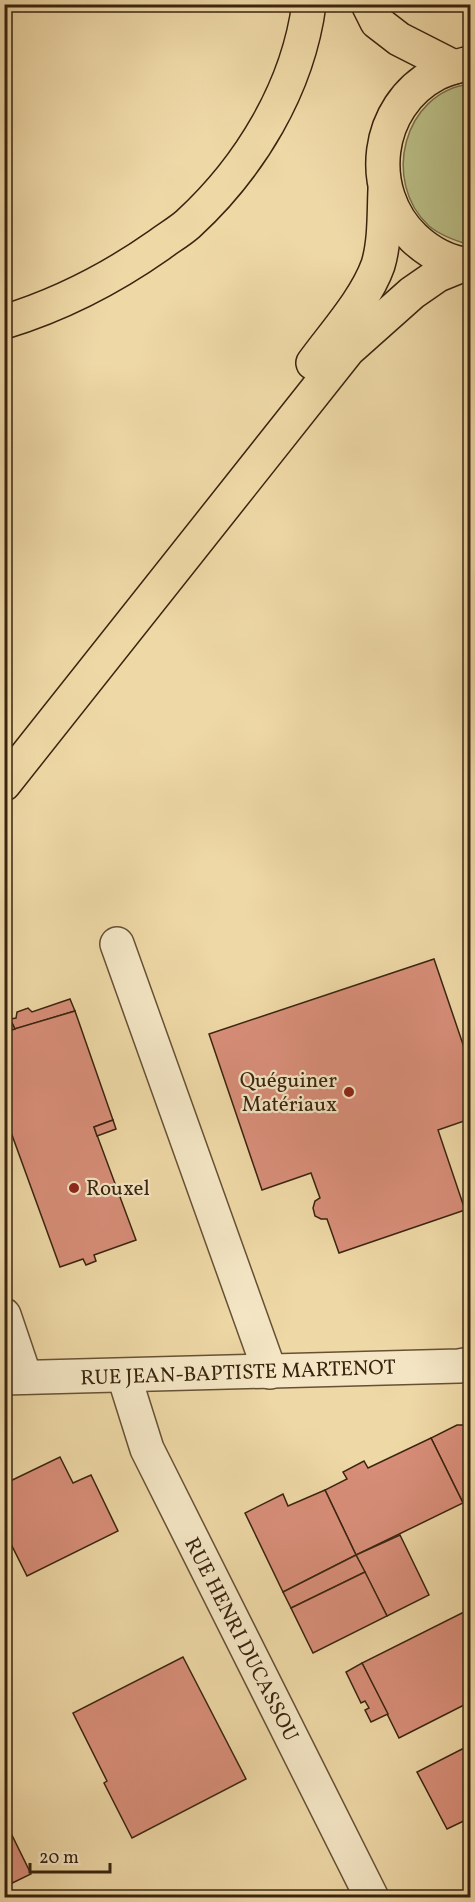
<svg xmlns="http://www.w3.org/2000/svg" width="475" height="1902" viewBox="0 0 475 1902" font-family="Vollkorn,serif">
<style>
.green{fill:#babe86;stroke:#7a714a;stroke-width:1.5}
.building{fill:#d88e79;stroke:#39240f;stroke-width:1.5}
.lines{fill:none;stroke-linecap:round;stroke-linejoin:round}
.minor-casing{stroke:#665135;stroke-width:36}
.major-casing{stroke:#39240f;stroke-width:36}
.highway-casing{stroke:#39240f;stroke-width:36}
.minor{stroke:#f4e6c5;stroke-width:33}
.major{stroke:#eed8a6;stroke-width:33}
.highway{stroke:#eed8a6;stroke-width:33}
.poi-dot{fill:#8f2418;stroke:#f4e6c5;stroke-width:2}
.labels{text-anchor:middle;stroke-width:4.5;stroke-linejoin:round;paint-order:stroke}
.poi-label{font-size:21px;fill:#39240f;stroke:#f4e6c5;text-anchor:end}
.street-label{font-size:21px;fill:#39240f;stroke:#f4e6c5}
</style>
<rect width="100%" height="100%" fill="#eed8a6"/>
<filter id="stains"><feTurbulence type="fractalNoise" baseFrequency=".00333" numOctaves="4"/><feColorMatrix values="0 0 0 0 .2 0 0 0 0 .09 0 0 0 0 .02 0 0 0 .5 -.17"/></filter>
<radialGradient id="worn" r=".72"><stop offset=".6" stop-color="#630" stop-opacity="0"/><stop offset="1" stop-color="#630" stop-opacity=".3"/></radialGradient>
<!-- green -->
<path class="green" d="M470,84V245C456,241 441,236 429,226C381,182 403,92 470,84Z"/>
<!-- building -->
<g class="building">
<polygon points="434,959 470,1065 470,1119 438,1130 465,1210 339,1253 327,1219 321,1219 315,1216 313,1208 315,1201 320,1198 311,1173 262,1190 209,1034"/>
<polygon points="70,999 75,1011 15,1029 10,1019 16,1018 17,1012 28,1008 32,1012"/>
<polygon points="75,1011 113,1120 94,1127 136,1240 94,1255 96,1261 86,1265 83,1259 60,1267 4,1113 4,1032"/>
<polygon points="10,1019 15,1029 4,1032 4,1021"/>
<polygon points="113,1120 116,1129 97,1136 94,1127"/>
<polygon points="457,1425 470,1425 470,1500 463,1503 431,1438"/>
<polygon points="431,1438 463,1503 356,1555 325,1490 347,1479 343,1472 364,1461 368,1468"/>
<polygon points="60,1457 73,1483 91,1475 118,1531 27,1576 4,1530 4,1484"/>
<polygon points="325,1490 356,1555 283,1592 245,1513 283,1494 288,1506"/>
<polygon points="400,1535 429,1595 387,1616 356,1555"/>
<polygon points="356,1555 365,1572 291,1608 283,1592"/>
<polygon points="365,1572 387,1616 313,1653 291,1608"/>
<polygon points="470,1609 470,1702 399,1738 362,1663"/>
<polygon points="183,1657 246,1779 132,1838 104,1783 107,1781 73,1713"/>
<polygon points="362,1663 388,1714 371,1722 365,1710 369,1708 365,1701 361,1703 346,1672"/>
<polygon points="470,1745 470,1818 447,1829 417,1772"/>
<polygon points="4,1819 31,1874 4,1887"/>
</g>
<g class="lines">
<!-- minor casing -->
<g class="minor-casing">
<g id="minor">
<polyline points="117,944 270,1372"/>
<polyline points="4,1315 25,1377"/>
<polyline points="124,1376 147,1449 372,1898"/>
<polyline points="4,1378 459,1366 470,1364"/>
</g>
</g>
<!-- major casing -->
<g class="major-casing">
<g id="major">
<polyline points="368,4 377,22 399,39 454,67"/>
<path d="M470,63C458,66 447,68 436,74C375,106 365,191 414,238C429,252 449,263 470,265"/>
<path d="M313,363C334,334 366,299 378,265C385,242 384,214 385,190"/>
<polyline points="4,784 348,350 412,293 438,275 465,264"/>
</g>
</g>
<!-- highway casing -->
<g class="highway-casing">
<path id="highway" d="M4,322C60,305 112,278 159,245C168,238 179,232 188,224C250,167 298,88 309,4"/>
</g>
<!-- minor -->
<use href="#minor" class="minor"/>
<!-- major -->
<use href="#major" class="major"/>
<!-- highway -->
<use href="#highway" class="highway"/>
</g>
<!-- markers -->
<g class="poi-dot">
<circle cx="349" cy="1092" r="6"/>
<circle cx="74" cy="1188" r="6"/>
</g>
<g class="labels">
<!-- poi labels -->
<g class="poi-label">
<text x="337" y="1087">Quéguiner<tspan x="337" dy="24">Matériaux</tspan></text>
<text x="86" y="1195" text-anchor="start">Rouxel</text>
</g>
<!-- street labels -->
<g class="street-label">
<text transform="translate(238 1372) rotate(-2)" y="7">RUE JEAN-BAPTISTE MARTENOT</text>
<text transform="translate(242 1639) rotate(63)" y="7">RUE HENRI DUCASSOU</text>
</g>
</g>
<!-- margin -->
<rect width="475" height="1902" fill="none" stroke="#eed8a6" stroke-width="24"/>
<rect x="6" y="6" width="463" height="1890" fill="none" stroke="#39240f" stroke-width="3"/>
<rect x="12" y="12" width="451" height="1878" fill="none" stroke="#39240f" stroke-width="1.5"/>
<!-- scale -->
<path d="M30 1863v9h80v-9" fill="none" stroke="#39240f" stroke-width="3"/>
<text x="39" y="1863" font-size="18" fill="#39240f" stroke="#f4e6c5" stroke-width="4.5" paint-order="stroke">20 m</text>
<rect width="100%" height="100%" filter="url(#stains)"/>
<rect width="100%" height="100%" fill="url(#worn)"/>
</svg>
